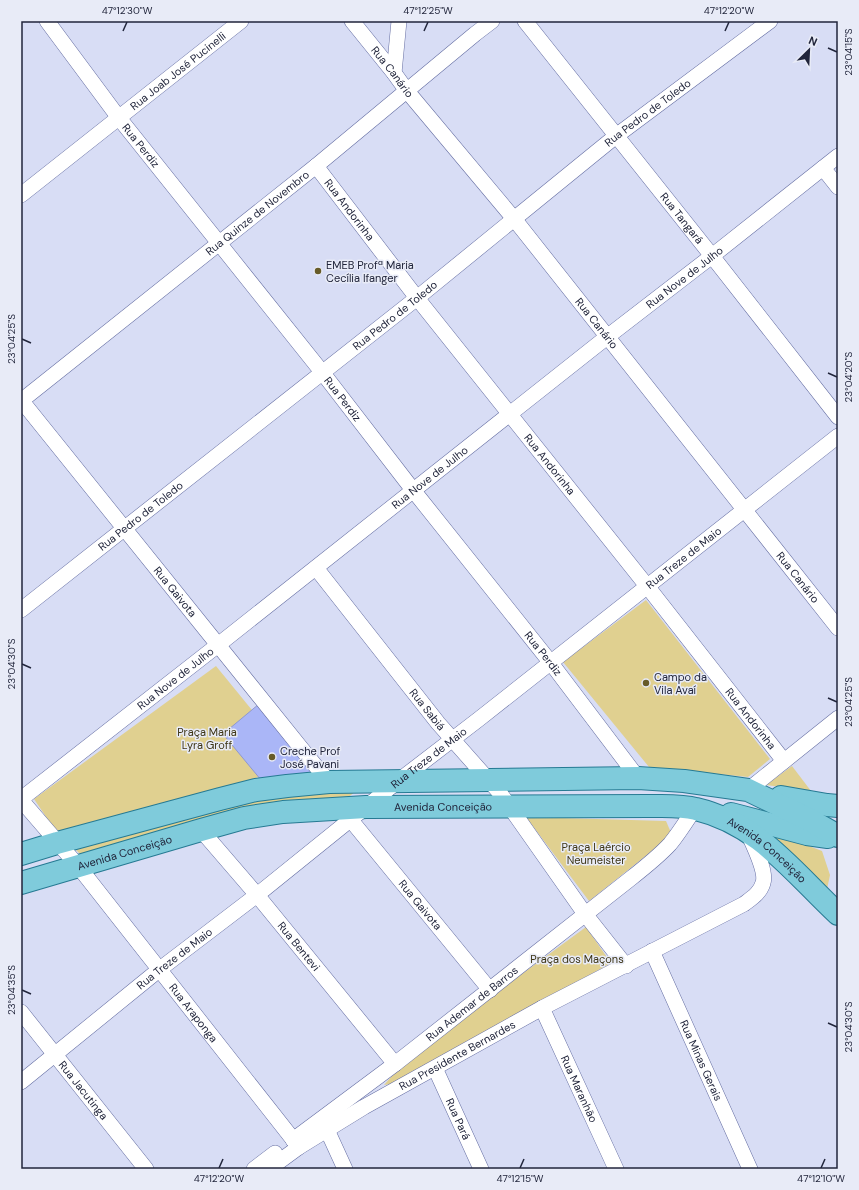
<svg xmlns="http://www.w3.org/2000/svg" width="859" height="1190" viewBox="0 0 859 1190" font-family="'DM Sans',sans-serif">
<style>
.green{fill:#e0d090}
.building{fill:#aab6f7;stroke:#8e98cf}
.lines{fill:none;stroke-linecap:round;stroke-linejoin:round}
.street-casing{stroke:#646da2;stroke-width:16}
.primary-casing{stroke:#267a93;stroke-width:24}
.street{stroke:#fff;stroke-width:15}
.primary{stroke:#7fcbdb;stroke-width:22}
.ticks{fill:none;stroke:#21253b;stroke-width:1.5}
.poi-dot{fill:#675b28;stroke:#e8ebf7;stroke-width:1.5}
.labels{text-anchor:middle;stroke-width:3;stroke-linejoin:round;paint-order:stroke}
.street-label{font-size:11px;fill:#21253b;stroke:#e8ebf7}
.poi-label{font-size:11px;fill:#21253b;stroke:#e8ebf7;text-anchor:start}
.park-label{font-size:11px;fill:#3d3515;stroke:#e8ebf7}
.neatline{fill:none;stroke:#21253b;stroke-width:1.5}
.ticks-label{font-size:10px;text-anchor:middle;fill:#21253b}
</style>
<rect width="100%" height="100%" fill="#d8ddf5"/>
<!-- green -->
<g class="green">
<polygon points="646,600 770,759 748,777 649,767 563,662"/>
<polygon points="216,666 296,764 232,786 57,833 34,799"/>
<polygon points="792,766 811,791 766,785"/>
<polygon points="360,788 342,802 85,859 73,847 243,797"/>
<polygon points="526,817 666,821 672,835 589,901"/>
<polygon points="756,829 767,830 822,851 830,875 826,894"/>
<polygon points="586,927 611,963 396,1083 384,1085 405,1061 496,993"/>
</g>
<!-- building -->
<polygon class="building" points="259,704 322,780 266,786 223,734"/>
<g class="lines">
<!-- street casing -->
<g class="street-casing">
<g id="street">
<path id="s1" d="M47,21L119,118L322,372L413,490L551,663L638,778"/>
<path id="s2" d="M352,21L394,73L407,91L515,220L838,628"/>
<path id="s3" d="M525,21L712,256L838,417"/>
<polyline points="394,73 399,21"/>
<path id="s4" d="M316,166L417,298L647,586L784,761"/>
<polyline points="823,168 838,187"/>
<path id="s5" d="M21,195L241,21"/>
<path id="s6" d="M21,400L309,758L329,782"/>
<path id="s7" d="M21,401L316,166L475,34L492,21"/>
<path id="s8" d="M316,568L438,723L500,793L585,914L626,966"/>
<path id="s9" d="M21,610L417,298L616,136L770,21"/>
<polyline points="748,790 838,718"/>
<path id="s10" d="M21,799L218,645L607,337L712,256L838,156"/>
<path id="s11" d="M21,800L78,866L299,1147"/>
<path id="s12" d="M350,819L490,990"/>
<path id="s13" d="M201,830L257,895L395,1064"/>
<path id="s14" d="M652,951L750,1169"/>
<path id="s15" d="M542,1008L616,1169"/>
<path id="s16" d="M21,1012L146,1169"/>
<path id="s17" d="M435,1068L481,1169"/>
<path id="s18" d="M21,1082L160,969L257,895L397,782L479,719L838,436"/>
<polyline points="323,1121 345,1169"/>
<path id="s19" d="M293,1140L395,1064L630,879C644,868 658,857 670,844C679,833 687,820 695,808"/>
<polyline points="254,1169 275,1153"/>
<path id="s20" d="M269,1169L299,1147L364,1107L542,1008L744,904C752,898 760,893 763,883C767,871 753,845 748,833"/>
</g>
</g>
<!-- primary casing -->
<g class="primary-casing">
<g id="primary">
<polyline points="781,797 827,805 838,806"/>
<polyline points="731,814 807,834 828,837"/>
<polyline points="21,854 57,843 220,799 256,790 287,786 329,782 638,778 684,781 748,790 810,820 838,836"/>
<path id="s21" d="M21,883L201,830L244,818L283,812L366,807L650,806C664,806 682,805 696,809C759,824 793,872 838,914"/>
</g>
</g>
<!-- street -->
<use href="#street" class="street"/>
<!-- primary -->
<use href="#primary" class="primary"/>
</g>
<!-- ticks -->
<path class="ticks" d="M123,31L127,22M424,31L428,22M725,31L729,22M828,48L837,52M22,339L31,343M828,373L837,377M22,664L31,668M828,698L837,702M22,990L31,994M828,1023L837,1027M219,1168L223,1159M520,1168L524,1159M821,1168L825,1159"/>
<!-- markers -->
<g class="poi-dot">
<circle cx="318" cy="271" r="4"/>
<circle cx="646" cy="683" r="4"/>
<circle cx="272" cy="757" r="4"/>
</g>
<g class="labels">
<!-- street labels -->
<g class="street-label">
<text dy="4" stroke="none"><textPath href="#s5" startOffset="200">Rua Joab José Pucinelli</textPath></text>
<text dy="4" stroke="none"><textPath href="#s2" startOffset="65">Rua Canário</textPath></text>
<text dy="4" stroke="none"><textPath href="#s9" startOffset="800">Rua Pedro de Toledo</textPath></text>
<text dy="4" stroke="none"><textPath href="#s1" startOffset="156">Rua Perdiz</textPath></text>
<text dy="4" stroke="none"><textPath href="#s4" startOffset="55">Rua Andorinha</textPath></text>
<text dy="4" stroke="none"><textPath href="#s7" startOffset="302">Rua Quinze de Novembro</textPath></text>
<text dy="4" stroke="none"><textPath href="#s3" startOffset="252">Rua Tangará</textPath></text>
<text dy="4" stroke="none"><textPath href="#s10" startOffset="844">Rua Nove de Julho</textPath></text>
<text dy="4" stroke="none"><textPath href="#s9" startOffset="476">Rua Pedro de Toledo</textPath></text>
<text dy="4" stroke="none"><textPath href="#s2" startOffset="389">Rua Canário</textPath></text>
<text dy="4" stroke="none"><textPath href="#s1" startOffset="480">Rua Perdiz</textPath></text>
<text dy="4" stroke="none"><textPath href="#s4" startOffset="379">Rua Andorinha</textPath></text>
<text dy="4" stroke="none"><textPath href="#s10" startOffset="520">Rua Nove de Julho</textPath></text>
<text dy="4" stroke="none"><textPath href="#s9" startOffset="152">Rua Pedro de Toledo</textPath></text>
<text dy="4" stroke="none"><textPath href="#s18" startOffset="845">Rua Treze de Maio</textPath></text>
<text dy="4" stroke="none"><textPath href="#s2" startOffset="713">Rua Canário</textPath></text>
<text dy="4" stroke="none"><textPath href="#s6" startOffset="246">Rua Gaivota</textPath></text>
<text dy="4" stroke="none"><textPath href="#s1" startOffset="804">Rua Perdiz</textPath></text>
<text dy="4" stroke="none"><textPath href="#s10" startOffset="196">Rua Nove de Julho</textPath></text>
<text dy="4" stroke="none"><textPath href="#s8" startOffset="180">Rua Sabiá</textPath></text>
<text dy="4" stroke="none"><textPath href="#s4" startOffset="703">Rua Andorinha</textPath></text>
<text dy="4" stroke="none"><textPath href="#s18" startOffset="521">Rua Treze de Maio</textPath></text>
<text dy="4" stroke="none"><textPath href="#s21" startOffset="432">Avenida Conceição</textPath></text>
<text dy="4" stroke="none"><textPath href="#s21" startOffset="768">Avenida Conceição</textPath></text>
<text dy="4" stroke="none"><textPath href="#s21" startOffset="108">Avenida Conceição</textPath></text>
<text dy="4" stroke="none"><textPath href="#s12" startOffset="111">Rua Gaivota</textPath></text>
<text dy="4" stroke="none"><textPath href="#s13" startOffset="152">Rua Bentevi</textPath></text>
<text dy="4" stroke="none"><textPath href="#s18" startOffset="197">Rua Treze de Maio</textPath></text>
<text dy="4" stroke="none"><textPath href="#s19" startOffset="225">Rua Ademar de Barros</textPath></text>
<text dy="4" stroke="none"><textPath href="#s11" startOffset="274">Rua Araponga</textPath></text>
<text dy="4" stroke="none"><textPath href="#s20" startOffset="220">Rua Presidente Bernardes</textPath></text>
<text dy="4" stroke="none"><textPath href="#s14" startOffset="120">Rua Minas Gerais</textPath></text>
<text dy="4" stroke="none"><textPath href="#s15" startOffset="89">Rua Maranhão</textPath></text>
<text dy="4" stroke="none"><textPath href="#s16" startOffset="100">Rua Jacutinga</textPath></text>
<text dy="4" stroke="none"><textPath href="#s17" startOffset="56">Rua Pará</textPath></text>
</g>
<!-- poi labels -->
<g class="poi-label">
<text x="326" y="269">EMEB Profª Maria<tspan x="326" dy="13">Cecília Ifanger</tspan></text>
<text x="654" y="681">Campo da<tspan x="654" dy="13">Vila Avaí</tspan></text>
<text x="280" y="755">Creche Prof<tspan x="280" dy="13">José Pavani</tspan></text>
</g>
<!-- park labels -->
<g class="park-label">
<text x="207" y="736">Praça Maria<tspan x="207" dy="13">Lyra Groff</tspan></text>
<text x="596" y="851">Praça Laércio<tspan x="596" dy="13">Neumeister</tspan></text>
<text x="577" y="963">Praça dos Maçons</text>
</g>
</g>
<!-- border -->
<rect width="859" height="1190" fill="none" stroke="#e8ebf7" stroke-width="44"/>
<!-- north arrow -->
<g transform="translate(809 50) rotate(24)" stroke="#e8ebf7" stroke-width="3" paint-order="stroke">
<path d="M0-3L7 15L0 10L-7 15Z" fill="#21253b"/>
<text y="-6" font-size="11" font-weight="bold" text-anchor="middle" fill="#21253b">N</text>
</g>
<rect x="22" y="22" width="815" height="1146" class="neatline"/>
<g class="ticks-label">
<text x="127" y="14">47°12'30"W</text>
<text x="428" y="14">47°12'25"W</text>
<text x="729" y="14">47°12'20"W</text>
<text transform="translate(848 52) rotate(-90)" y="4">23°04'15"S</text>
<text transform="translate(11 339) rotate(-90)" y="4">23°04'25"S</text>
<text transform="translate(848 377) rotate(-90)" y="4">23°04'20"S</text>
<text transform="translate(11 664) rotate(-90)" y="4">23°04'30"S</text>
<text transform="translate(848 702) rotate(-90)" y="4">23°04'25"S</text>
<text transform="translate(11 990) rotate(-90)" y="4">23°04'35"S</text>
<text transform="translate(848 1027) rotate(-90)" y="4">23°04'30"S</text>
<text x="219" y="1182">47°12'20"W</text>
<text x="520" y="1182">47°12'15"W</text>
<text x="821" y="1182">47°12'10"W</text>
</g>
</svg>
